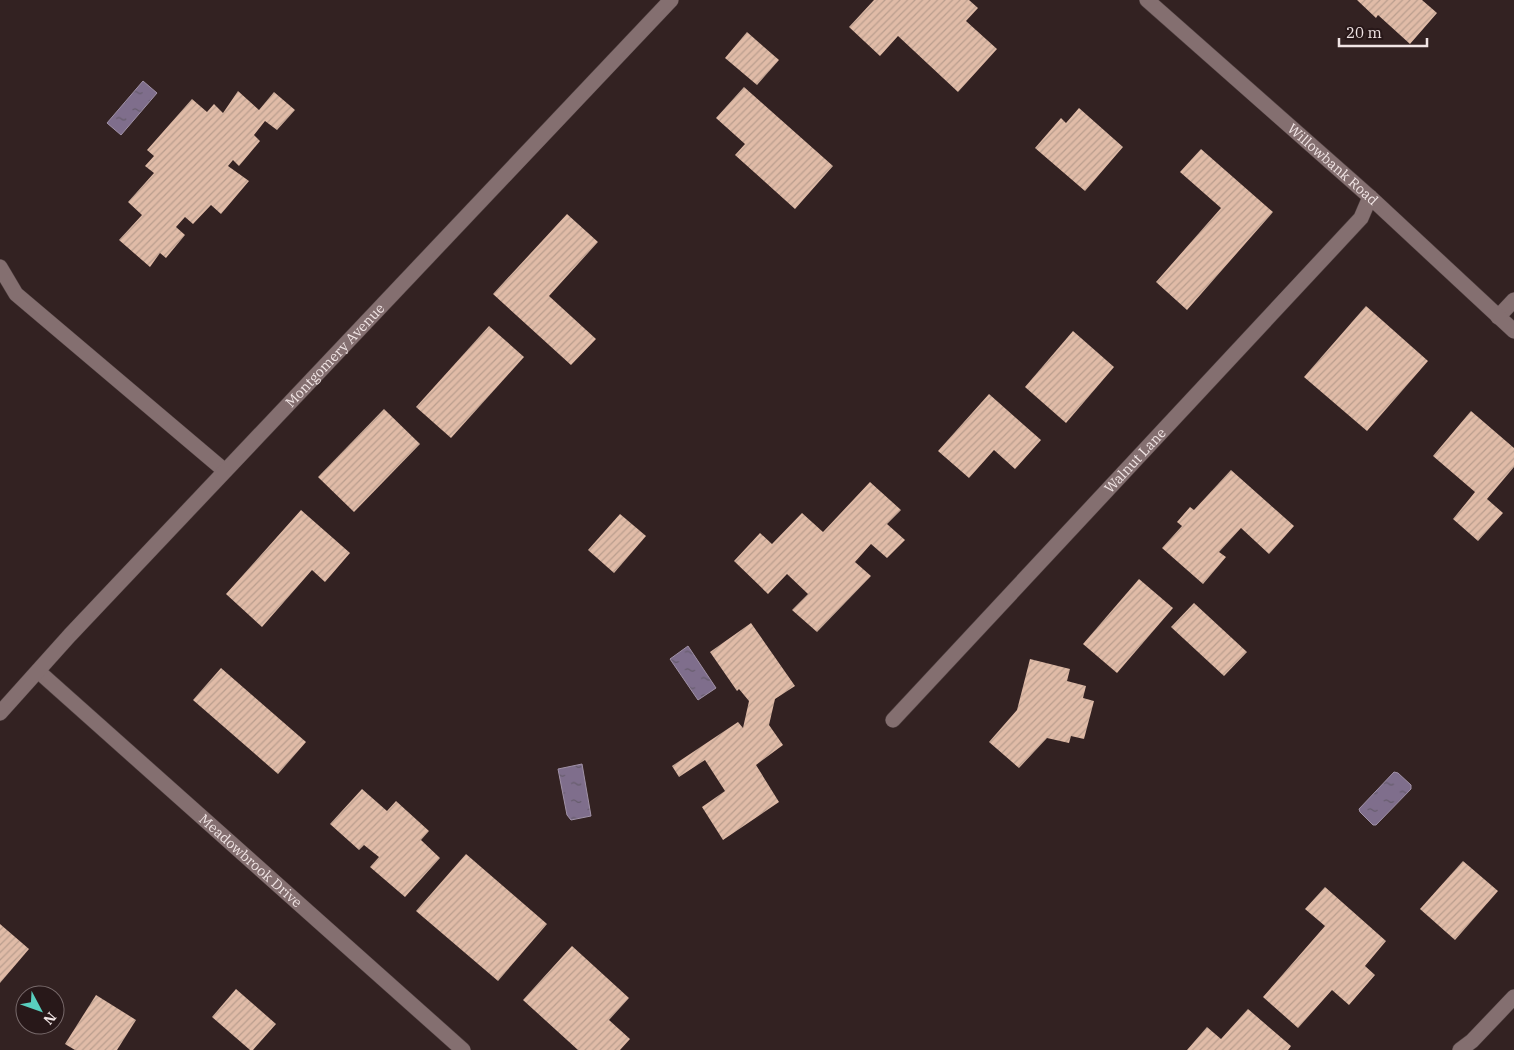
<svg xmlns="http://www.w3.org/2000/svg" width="1514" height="1050" viewBox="0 0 1514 1050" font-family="'IBM Plex Serif',serif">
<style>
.water{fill:url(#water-ripples);stroke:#a192a7}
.building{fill:url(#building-hatch)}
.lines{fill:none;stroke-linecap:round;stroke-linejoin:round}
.lane-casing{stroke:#4e3f3f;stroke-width:16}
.street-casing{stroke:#4e3f3f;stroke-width:16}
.lane{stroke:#846f70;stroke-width:15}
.street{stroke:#846f70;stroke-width:15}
.labels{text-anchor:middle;stroke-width:5;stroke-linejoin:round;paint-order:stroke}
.street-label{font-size:14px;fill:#f1e5e5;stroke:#281819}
</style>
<defs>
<pattern id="water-ripples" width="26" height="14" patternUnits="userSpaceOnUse" patternTransform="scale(1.25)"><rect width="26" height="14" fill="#7f6e8c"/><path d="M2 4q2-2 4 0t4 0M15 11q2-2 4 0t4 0" fill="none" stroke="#665c6c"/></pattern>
<pattern id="building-hatch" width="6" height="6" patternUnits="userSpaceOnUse" patternTransform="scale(1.25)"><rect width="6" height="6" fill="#e0bba7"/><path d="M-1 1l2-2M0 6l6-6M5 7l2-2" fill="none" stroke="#ba9e8e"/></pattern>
</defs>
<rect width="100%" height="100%" fill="#322"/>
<!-- water -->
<g class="water">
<polygon points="143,81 157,93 121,135 107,123"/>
<polygon points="688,646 716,688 698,700 670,659"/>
<polygon points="582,764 591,816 571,820 567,815 558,769"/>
<polygon points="1394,772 1398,773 1411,785 1411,789 1376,825 1373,825 1360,812 1359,809"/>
</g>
<!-- building -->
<g class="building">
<polygon points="874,0 969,0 978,8 966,21 997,49 958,92 898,36 880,56 849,27"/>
<polygon points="1357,0 1422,0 1437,13 1410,44 1378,15 1376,18"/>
<polygon points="747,32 779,60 757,85 725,58"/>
<polygon points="744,87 833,166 795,209 735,155 745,144 716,118"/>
<polygon points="238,91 259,110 274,92 295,110 277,130 265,121 254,135 260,141 239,166 233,160 228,166 249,181 221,214 211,205 193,224 185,217 176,227 185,235 166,258 160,253 150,267 119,240 142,215 128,202 154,173 145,166 154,156 147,150 192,99 207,112 214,104 223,113"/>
<polygon points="1079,108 1123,147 1085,191 1035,148 1061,118 1066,123"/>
<polygon points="1201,149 1273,212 1187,310 1156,282 1221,208 1180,172"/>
<polygon points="567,214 598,242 549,296 596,339 571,365 493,294"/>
<polygon points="1366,306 1428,361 1367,431 1304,377"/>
<polygon points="489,326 524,357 451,438 416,407"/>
<polygon points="1073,331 1114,367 1066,423 1025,387"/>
<polygon points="989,394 1041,440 1015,469 994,450 969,478 938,451"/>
<polygon points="384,409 420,444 354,512 318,477"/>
<polygon points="1471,411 1514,448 1514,467 1487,499 1503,513 1478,541 1453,519 1475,492 1433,456"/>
<polygon points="1231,470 1294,526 1269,554 1241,528 1219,552 1226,557 1203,584 1162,548 1182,526 1177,522 1190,507 1194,510"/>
<polygon points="870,482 901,510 887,524 905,540 887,558 871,544 855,562 871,576 817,632 792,610 808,594 787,574 768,594 734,561 760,533 772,544 802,513 823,532"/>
<polygon points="301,510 350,553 325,582 312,570 262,627 226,594"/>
<polygon points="620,514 646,536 614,573 588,550"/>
<polygon points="1139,579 1173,608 1117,673 1083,644"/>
<polygon points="1194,603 1247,652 1224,676 1171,627"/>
<polygon points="751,623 795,686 775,699 769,725 783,745 756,765 779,802 723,840 702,807 725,791 705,760 679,777 672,766 738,722 743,728 749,701 739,689 737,691 710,652"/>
<polygon points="1030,659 1070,669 1067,681 1086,686 1083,698 1094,701 1084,739 1071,736 1069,743 1047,738 1019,768 989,742 1017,710"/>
<polygon points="221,668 306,742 278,774 193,700"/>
<polygon points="362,789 387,811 396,801 429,831 421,840 440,858 405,897 370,867 379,857 364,845 359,850 330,824"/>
<polygon points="466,854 547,924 498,981 416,911"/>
<polygon points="1463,861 1498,891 1455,940 1420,909"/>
<polygon points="1325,887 1386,941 1365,966 1375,975 1349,1005 1332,990 1298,1028 1263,997 1325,926 1305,909"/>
<polygon points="0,924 29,949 0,983"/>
<polygon points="572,946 629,998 609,1020 630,1039 620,1050 578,1050 523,1000"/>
<polygon points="236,989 276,1024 253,1050 250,1050 212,1017"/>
<polygon points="96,995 136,1020 117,1050 75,1050 65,1044"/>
<polygon points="1248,1009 1291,1046 1288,1050 1187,1050 1207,1027 1221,1039"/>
</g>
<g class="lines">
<!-- lane casing -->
<g class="lane-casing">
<g id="lane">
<polyline points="0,267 16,294 225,471"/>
<polyline points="1498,317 1514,300"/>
</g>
</g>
<!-- street casing -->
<g class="street-casing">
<g id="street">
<path id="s1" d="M1147,0L1370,197L1514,331"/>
<path id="s2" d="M38,671L463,1050"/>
<path id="s3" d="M0,713L70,635L671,0"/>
<path id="s4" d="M893,720L1361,218L1370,197"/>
<polyline points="1460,1050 1472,1041 1514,997"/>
</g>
</g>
<!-- lane -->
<use href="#lane" class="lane"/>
<!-- street -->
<use href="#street" class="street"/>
</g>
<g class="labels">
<!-- street labels -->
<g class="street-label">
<text dy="5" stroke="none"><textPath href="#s1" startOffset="248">Willowbank Road</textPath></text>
<text dy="5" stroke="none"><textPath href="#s3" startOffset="490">Montgomery Avenue</textPath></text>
<text dy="5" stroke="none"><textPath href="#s4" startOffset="355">Walnut Lane</textPath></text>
<text dy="5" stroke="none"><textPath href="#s2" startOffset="285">Meadowbrook Drive</textPath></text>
</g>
</g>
<!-- north arrow -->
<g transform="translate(40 1010) rotate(131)"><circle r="24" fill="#281819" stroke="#786a6b"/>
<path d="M0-4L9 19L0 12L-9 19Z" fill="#59cebe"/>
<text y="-8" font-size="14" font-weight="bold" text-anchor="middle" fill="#f1e5e5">N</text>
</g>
<!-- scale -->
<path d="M1339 38v8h88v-8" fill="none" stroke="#f1e5e5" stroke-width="2.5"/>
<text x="1346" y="38" font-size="15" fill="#f1e5e5" stroke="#281819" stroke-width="4" paint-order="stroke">20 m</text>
</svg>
